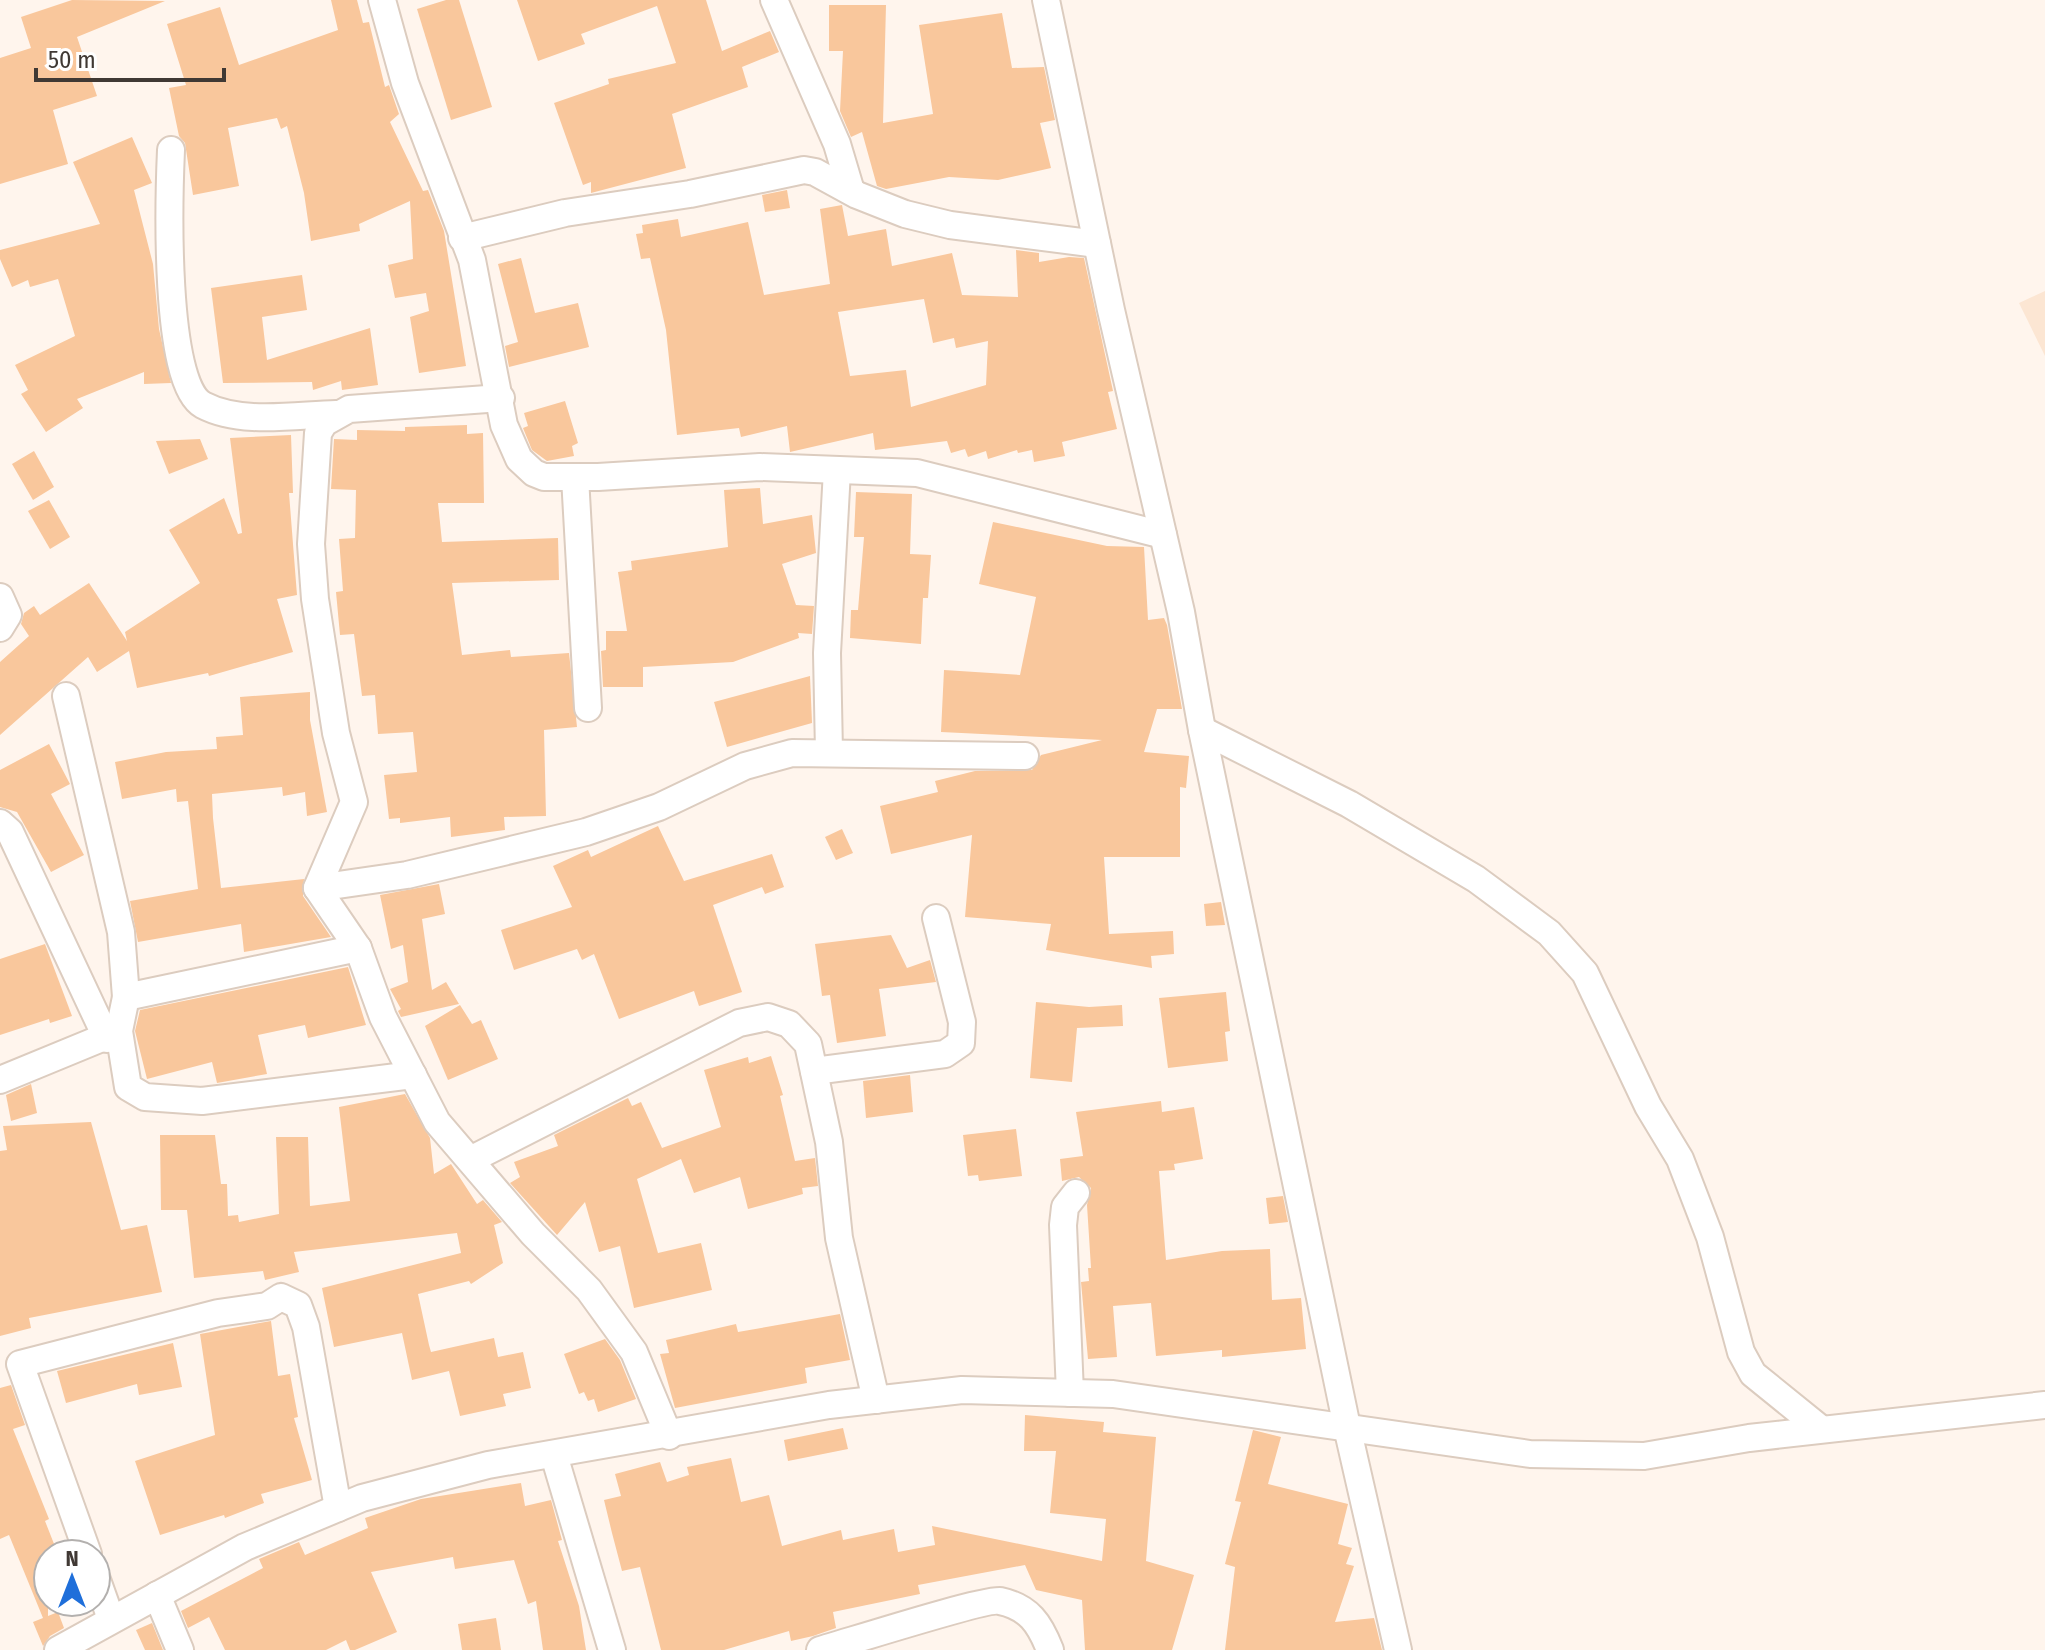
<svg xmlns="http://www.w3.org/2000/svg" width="2045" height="1650" viewBox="0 0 2045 1650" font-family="'Fira Sans Condensed',sans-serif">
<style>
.built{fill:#fce6d3}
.building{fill:#f9c79c;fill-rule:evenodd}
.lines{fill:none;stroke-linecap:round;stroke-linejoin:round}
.minor-casing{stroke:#dcccbf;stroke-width:30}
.minor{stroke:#fff;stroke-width:26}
</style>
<rect width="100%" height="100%" fill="#fff5ed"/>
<!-- built -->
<polygon class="built" points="2045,291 2045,356 2019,303"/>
<!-- building -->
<g class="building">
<polygon points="72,0 165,1 77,37 97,96 53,110 68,164 0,184 0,58 31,48 21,17"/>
<polygon points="331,0 357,0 363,23 369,22 385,87 389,85 399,114 390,122 423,191 428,190 444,231 466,366 419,373 410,317 429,311 426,293 395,298 388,265 413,259 410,201 359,224 360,231 311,241 304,193 287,126 281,129 277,118 228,128 239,186 193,195 185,143 179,136 169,88 186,85 167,24 220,7 239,65 338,30"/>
<polygon points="446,0 459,0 492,107 451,120 417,9"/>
<polygon points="517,0 706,0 722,51 770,31 779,52 742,67 748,87 672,114 686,168 591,193 591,182 583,185 554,103 609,84 608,79 676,63 657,6 581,34 585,44 538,61"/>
<polygon points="829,5 886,5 883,123 933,114 919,25 1002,13 1012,68 1044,67 1055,120 1040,123 1051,168 998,180 949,177 886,189 877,186 862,132 851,137 840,111 843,51 829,51"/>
<polygon points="132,137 152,183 134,190 153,264 159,329 171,383 144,384 144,372 77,399 83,408 46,432 21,394 28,390 15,365 75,336 58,279 30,287 28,280 12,287 0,259 0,250 100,224 73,162"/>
<polygon points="787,190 790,208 765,212 762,195"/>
<path d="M842,205L848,236L886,229L892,266L952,253L962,295L1018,297L1016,250L1039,253V262L1069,257L1084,258L1113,391L1108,392L1117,429L1062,442L1065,456L1034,462L1032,450L1018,453L1017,450L988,459L986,451L968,457L965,449L951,453L947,441L875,450L873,433L790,452L787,426L741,437L739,428L677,435L666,330L650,258L641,259L636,234L643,233L642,225L678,219L681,237L748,222L764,295L830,284L820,209ZM924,299L933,343L954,338L956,348L988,341L986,385L911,407L906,370L850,376L838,312Z"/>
<polygon points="521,258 535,313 578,303 589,347 509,367 505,346 518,342 498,264"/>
<polygon points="302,275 307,310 262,317 267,360 370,328 378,385 342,390 341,381 313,390 312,382 223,383 211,288"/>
<polygon points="565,401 578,443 572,446 574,456 547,461 532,450 523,428 528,426 524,413"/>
<polygon points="467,425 467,434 483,433 484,503 438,503 442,542 558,538 559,580 452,583 462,655 510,650 511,657 569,653 577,727 544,730 546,816 504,817 505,830 451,837 450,817 400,823 400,818 389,819 384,775 417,772 413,732 378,734 375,695 362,696 354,634 340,635 336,592 343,591 339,539 355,538 356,490 331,489 334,439 357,440 357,430 405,431 405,427"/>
<polygon points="291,435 293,493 289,493 297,595 277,599 293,652 209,676 208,673 137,688 129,651 97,672 88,657 0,735 0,662 29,636 21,624 24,613 34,606 40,615 89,583 127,641 125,632 200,583 169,530 224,498 238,534 242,533 230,438"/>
<polygon points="200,439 208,459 169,474 156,441"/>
<polygon points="34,451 54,487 33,500 12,464"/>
<polygon points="760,488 763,524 812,515 816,553 782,564 796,605 814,606 812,634 798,633 799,638 733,662 643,667 643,687 603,687 601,651 606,650 606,631 627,631 618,572 632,570 631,561 728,547 724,490"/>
<polygon points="856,492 912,494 910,554 931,555 928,598 923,598 921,644 850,638 851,610 858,610 864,537 854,537"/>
<polygon points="49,500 70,537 50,549 28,511"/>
<polygon points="993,522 1107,546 1144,547 1148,620 1164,618 1167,625 1182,709 1157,709 1144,752 1189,756 1186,788 1180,787 1180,857 1104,857 1109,934 1173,931 1174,954 1151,956 1152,968 1046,950 1051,924 965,917 972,835 891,854 880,806 938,792 935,781 975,771 1032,770 1041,755 1102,740 941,732 944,670 1020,675 1036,597 979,584"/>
<polygon points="810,676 812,723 727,747 714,702"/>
<polygon points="310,692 310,720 327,812 307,816 305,792 283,796 282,787 212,794 213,818 221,888 304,879 303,896 331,937 244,952 241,924 138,942 130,901 198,889 188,801 177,802 176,789 122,799 115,762 166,752 217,749 216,737 243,735 240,697"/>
<polygon points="49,744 70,784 51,794 84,855 51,872 17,812 0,807 0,770"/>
<polygon points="658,826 684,881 772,854 784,887 765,894 762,887 713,905 742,992 699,1006 694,991 619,1019 594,954 582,960 577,949 514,970 501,930 572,907 553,866 588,850 591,857"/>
<polygon points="842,829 853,853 836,860 825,837"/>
<polygon points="439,884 445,914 422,919 432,990 446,982 459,1004 401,1017 398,1011 401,1009 390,989 408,982 403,945 391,949 380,895"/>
<polygon points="1221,902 1225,925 1206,926 1204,904"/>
<polygon points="891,935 907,968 930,960 936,982 879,989 886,1036 837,1043 830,995 822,996 815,944"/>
<polygon points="45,944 72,1016 50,1023 49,1019 0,1035 0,959"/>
<polygon points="348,967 366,1025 308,1038 305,1025 258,1035 267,1074 217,1083 212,1062 147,1079 135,1031 140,1010"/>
<polygon points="1226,992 1230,1031 1225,1032 1228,1061 1168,1068 1159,998"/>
<polygon points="1036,1002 1089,1007 1122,1005 1123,1026 1077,1028 1072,1082 1030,1078"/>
<polygon points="460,1005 472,1024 481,1020 498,1059 448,1080 425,1026"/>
<polygon points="771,1056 783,1095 780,1096 795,1161 815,1158 818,1186 802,1188 803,1194 748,1209 740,1177 694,1193 681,1159 637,1179 658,1253 701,1243 712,1290 634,1308 620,1246 599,1252 585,1202 557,1235 510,1183 520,1177 514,1162 558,1146 554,1135 628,1098 632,1106 641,1102 662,1148 721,1127 704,1070 748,1057 749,1063"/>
<polygon points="910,1075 913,1112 866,1118 863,1081"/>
<polygon points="31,1084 37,1113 11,1121 6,1095"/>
<polygon points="405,1094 430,1138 434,1174 451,1164 477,1204 483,1200 502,1222 494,1225 503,1263 471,1284 469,1281 418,1294 429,1345 431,1352 494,1338 498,1357 523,1352 531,1388 503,1394 506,1406 460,1416 449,1371 412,1380 402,1333 334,1347 322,1288 461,1253 457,1233 294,1252 299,1272 265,1280 263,1271 194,1278 187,1210 161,1210 160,1135 215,1135 221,1184 227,1184 228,1216 238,1215 239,1222 279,1214 276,1137 308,1137 310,1206 350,1201 339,1107"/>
<polygon points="1161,1101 1162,1112 1194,1107 1203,1159 1174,1164 1175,1170 1159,1171 1166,1260 1222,1251 1270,1249 1272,1300 1301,1298 1306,1349 1222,1357 1222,1350 1156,1356 1151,1303 1113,1306 1117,1357 1088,1359 1081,1282 1089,1281 1088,1268 1091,1268 1087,1205 1091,1188 1079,1177 1062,1181 1060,1159 1083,1156 1076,1112"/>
<polygon points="91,1122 121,1230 147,1225 162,1292 29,1318 31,1328 0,1336 0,1151 7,1150 3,1126"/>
<polygon points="1016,1129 1022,1176 979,1181 978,1175 968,1176 963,1135"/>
<polygon points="1283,1196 1288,1222 1269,1224 1266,1198"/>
<polygon points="840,1314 850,1360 805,1368 807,1383 675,1408 660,1354 669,1353 666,1340 736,1324 738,1332"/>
<polygon points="271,1321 278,1376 290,1374 298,1417 294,1418 312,1480 261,1494 264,1503 225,1518 224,1515 160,1535 135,1461 215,1435 200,1334"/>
<polygon points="605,1339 620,1360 636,1399 598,1412 594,1399 588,1401 584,1392 579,1394 564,1354"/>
<polygon points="173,1343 182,1387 139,1395 137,1384 66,1403 57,1371"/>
<polygon points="11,1385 25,1425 13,1429 49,1519 45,1521 58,1554 48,1554 48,1616 58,1612 64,1628 50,1636 43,1646 33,1622 43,1618 9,1535 0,1539 0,1388"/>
<polygon points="1025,1415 1104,1422 1103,1432 1156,1437 1146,1561 1194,1575 1172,1650 1085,1650 1082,1600 1036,1590 1025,1565 918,1585 920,1594 833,1612 836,1628 813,1636 791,1641 789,1631 724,1650 661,1650 640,1567 622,1571 612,1533 604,1500 621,1496 615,1474 660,1462 667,1482 689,1475 687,1467 731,1458 741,1502 769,1495 782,1546 841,1530 843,1540 894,1529 898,1552 935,1545 932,1526 1102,1561 1106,1519 1050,1513 1056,1451 1024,1451"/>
<polygon points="843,1428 848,1449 788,1461 784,1440"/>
<polygon points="1253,1430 1281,1437 1268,1484 1348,1504 1338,1544 1352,1548 1346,1564 1354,1566 1335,1622 1374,1618 1382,1650 1225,1650 1235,1567 1225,1564 1241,1502 1235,1501"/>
<polygon points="521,1483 525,1506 551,1500 562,1540 558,1541 579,1606 586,1650 543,1650 536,1601 528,1604 514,1560 455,1569 453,1557 371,1572 397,1632 355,1650 350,1650 346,1640 326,1650 225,1650 209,1617 188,1628 181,1611 263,1568 259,1559 299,1542 305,1555 368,1528 365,1518 421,1499"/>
<polygon points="496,1618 501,1650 462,1650 458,1624"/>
<polygon points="152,1623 163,1650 145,1650 136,1630"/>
</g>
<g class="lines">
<!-- minor casing -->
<g class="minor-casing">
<g id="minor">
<polyline points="382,0 405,83 472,260 504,425 519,459 534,473 544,477 598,477 760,467 917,473 1163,535"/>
<polyline points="774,0 837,144 851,191"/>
<polyline points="1046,0 1111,310 1181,612 1202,730 1347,1427 1398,1650"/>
<path d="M171,150C169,195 163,383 203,405C241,425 295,415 336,414"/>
<polyline points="462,238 565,213 690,194 804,170 815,172 857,195 905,214 950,225 1097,244"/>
<polyline points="501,398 349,409 324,423 318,433 311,544 315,599 336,733 354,802 317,888 358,948 383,1017 437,1122 533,1234 589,1290 634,1352 669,1436"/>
<polyline points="575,477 588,708"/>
<polyline points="0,597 8,615 0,628"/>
<polyline points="66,696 121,932 126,997"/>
<polyline points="1202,730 1349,804 1476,879 1549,933 1585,973 1648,1106 1680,1159 1710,1237 1741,1352 1753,1374 1821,1429"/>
<polyline points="829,752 827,653 837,470"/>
<polyline points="0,823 10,832 107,1039"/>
<polyline points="317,888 407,875 586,832 659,807 745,766 792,753 1025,756"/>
<polyline points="358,948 126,997 119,1031 128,1087 145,1097 202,1101 413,1075"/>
<polyline points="814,1071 945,1054 961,1043 962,1022 936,918"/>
<polyline points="0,1080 119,1031"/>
<polyline points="470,1160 739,1023 768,1017 789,1024 808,1044 829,1142 839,1238 876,1400"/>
<polyline points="1070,1393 1063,1225 1065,1207 1076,1193"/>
<polyline points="554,1455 612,1650"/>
<polyline points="88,1554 20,1364 218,1313 267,1306 281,1297 298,1305 306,1327 338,1508"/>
<polyline points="96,1577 111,1619"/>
<polyline points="157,1595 180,1650"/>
<polyline points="58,1650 245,1547 362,1498 488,1465 829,1405 962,1390 1113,1394 1530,1454 1644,1456 1749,1438 2045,1405"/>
<path d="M820,1650C845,1643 986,1598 1000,1601C1029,1607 1040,1624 1050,1650"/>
</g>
</g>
<!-- minor -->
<use href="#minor" class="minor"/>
</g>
<!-- north arrow -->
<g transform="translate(72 1578)"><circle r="38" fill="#ffffff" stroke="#b3b0ae" stroke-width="2"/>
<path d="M0-6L14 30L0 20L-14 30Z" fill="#1f6fda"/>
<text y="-12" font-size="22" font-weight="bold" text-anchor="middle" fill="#403934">N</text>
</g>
<!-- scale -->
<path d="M36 68v12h188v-12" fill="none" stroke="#403934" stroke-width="4"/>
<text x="48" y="68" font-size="24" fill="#403934" stroke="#ffffff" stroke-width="6" paint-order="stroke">50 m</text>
</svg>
